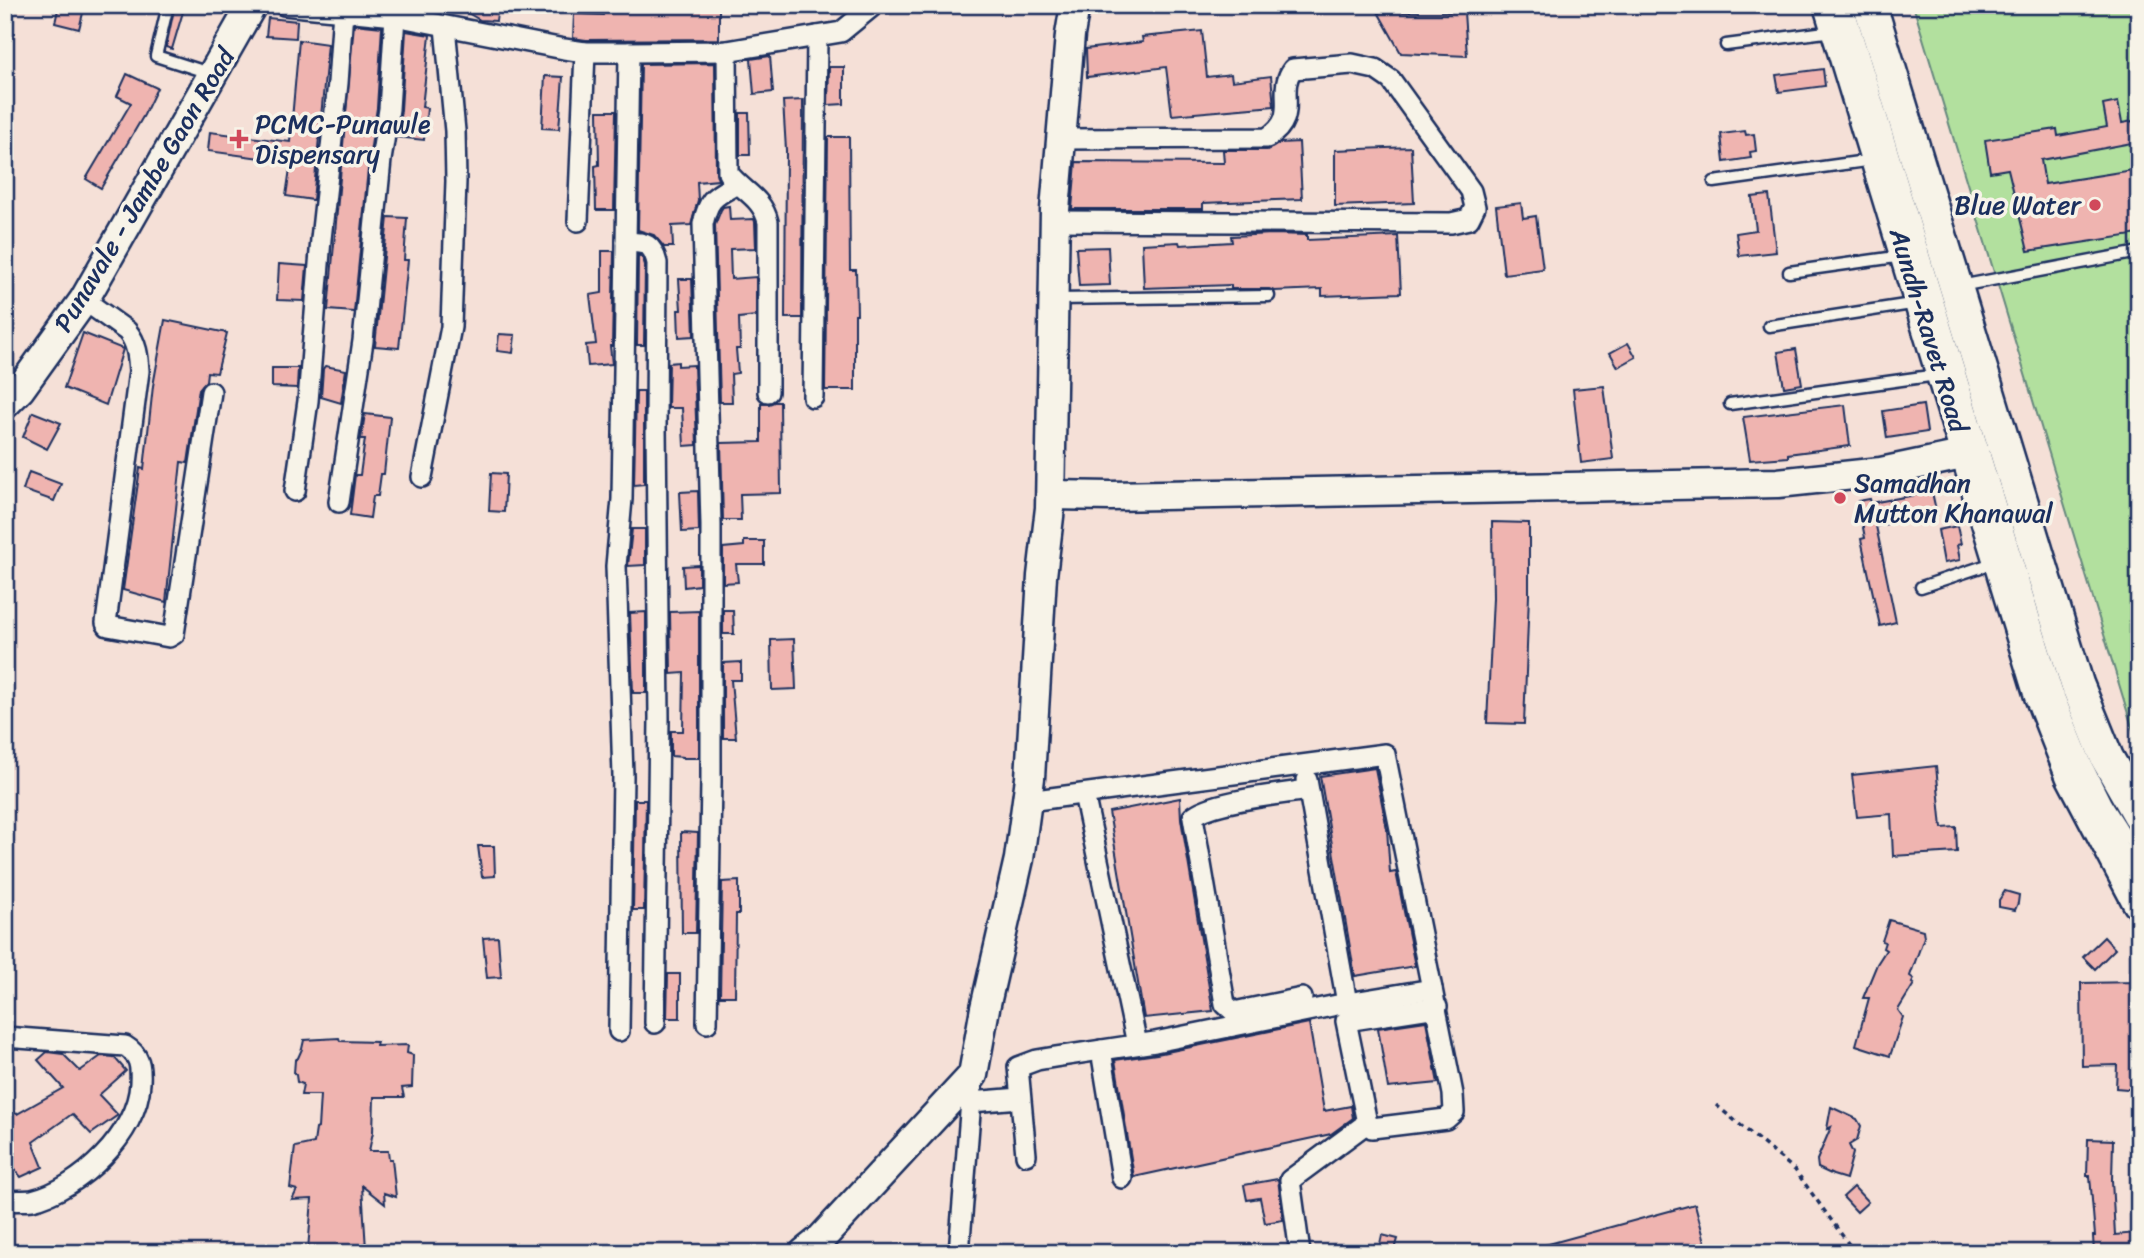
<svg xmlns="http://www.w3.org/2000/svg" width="2144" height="1258" viewBox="0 0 2144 1258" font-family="Sriracha,sans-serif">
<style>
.green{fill:#b2e09e;stroke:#66887e;stroke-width:2}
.building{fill:#efb4b0;stroke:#1b2f5e;stroke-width:2}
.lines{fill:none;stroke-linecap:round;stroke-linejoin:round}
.lane-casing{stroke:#1b2f5e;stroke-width:15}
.street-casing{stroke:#1b2f5e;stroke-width:24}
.secondary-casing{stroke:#1b2f5e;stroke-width:33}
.primary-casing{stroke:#1b2f5e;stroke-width:37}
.path{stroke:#1b2f5e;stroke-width:3.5;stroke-dasharray:5 5;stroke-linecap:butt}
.lane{stroke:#f7f3e8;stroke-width:10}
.street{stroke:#f7f3e8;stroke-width:19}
.secondary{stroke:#f7f3e8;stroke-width:28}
.primary{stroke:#f7f3e8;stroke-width:32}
.poi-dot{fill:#d1495b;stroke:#f7f3e8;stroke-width:2.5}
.labels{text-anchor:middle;stroke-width:7;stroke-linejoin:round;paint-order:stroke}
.poi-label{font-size:26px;fill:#1b2f5e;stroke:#f7f3e8;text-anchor:start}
.street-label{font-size:26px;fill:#1b2f5e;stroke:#f7f3e8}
</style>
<rect width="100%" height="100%" fill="#f5e0d7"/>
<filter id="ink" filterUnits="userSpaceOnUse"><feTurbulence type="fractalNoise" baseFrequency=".0143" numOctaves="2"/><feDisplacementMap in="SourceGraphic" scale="14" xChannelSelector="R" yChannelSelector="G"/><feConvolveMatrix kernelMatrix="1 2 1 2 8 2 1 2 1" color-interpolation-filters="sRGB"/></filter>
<g filter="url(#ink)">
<!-- green -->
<polygon class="green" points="1913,5 2139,5 2139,750"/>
<!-- building -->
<g class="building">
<polygon points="59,5 85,5 79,29 55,23"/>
<polygon points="175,5 185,5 172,49 166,47"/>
<polygon points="454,5 498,5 496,21 480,20"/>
<polygon points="603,5 719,5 719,39 586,40 573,38 574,14 603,15"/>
<polygon points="1378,12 1464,12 1467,56 1401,53"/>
<polygon points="268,18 297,21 296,38 266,36"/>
<polygon points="354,24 382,27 377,108 369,159 354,312 328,310"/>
<polygon points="406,31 430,35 422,107 427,108 424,140 397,137 401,110"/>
<polygon points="1202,31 1207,77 1231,74 1232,81 1271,76 1274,106 1172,115 1166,67 1087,77 1086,49 1143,42 1142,37"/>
<polygon points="299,40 328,44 313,200 286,196 291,162 208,151 210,132 290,142"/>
<polygon points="770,56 773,92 754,94 751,59"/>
<polygon points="715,63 716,173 718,180 697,182 698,200 691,225 672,226 673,247 664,247 654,235 638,230 641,64"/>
<polygon points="829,67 844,67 844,104 828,105"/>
<polygon points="1823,69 1825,86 1779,92 1776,75"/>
<polygon points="127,74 157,88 144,115 101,188 86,179 131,103 117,96"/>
<polygon points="545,76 563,77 559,129 542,128"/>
<polygon points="803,100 802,318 785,318 786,150 783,101"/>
<polygon points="2118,102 2122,123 2133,121 2137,142 2041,160 2045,184 2139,169 2139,234 2028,251 2008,169 1990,172 1985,140 2057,129 2058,136 2107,127 2103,105"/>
<polygon points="598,111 616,111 614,210 596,210 595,166 599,165"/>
<polygon points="740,113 749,113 750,155 740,155"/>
<polygon points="1745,131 1746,135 1754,134 1756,151 1750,152 1751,158 1724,162 1721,134"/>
<polygon points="828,137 849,137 850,270 856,270 857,314 855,314 855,390 825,390"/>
<polygon points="1299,142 1302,199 1203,203 1203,209 1072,209 1076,162 1224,163 1223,150 1267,150 1280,143"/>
<polygon points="1411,147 1414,203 1335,206 1335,150"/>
<polygon points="1769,195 1776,252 1739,256 1736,233 1756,230 1752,197"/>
<polygon points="1521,203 1523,218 1536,216 1543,269 1504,274 1496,206"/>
<polygon points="729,206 730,220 754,219 755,222 756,248 730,249 731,279 756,277 756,316 739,318 740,349 736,349 738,373 731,374 732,402 720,402 715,225 721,210 723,207"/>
<polygon points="388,217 407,218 404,260 408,260 399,348 375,346"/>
<polygon points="1273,234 1307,235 1307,240 1398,236 1401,293 1322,296 1322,289 1274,291 1269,289 1231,289 1231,285 1144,288 1142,244 1179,242 1180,245 1232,242 1231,236"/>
<polygon points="1108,247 1110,285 1079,286 1076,248"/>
<polygon points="602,251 614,251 612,346 610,346 612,364 588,366 586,345 596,344 590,295 602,293"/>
<polygon points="638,255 642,257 645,265 644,345 637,345"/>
<polygon points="279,264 307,266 304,301 277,300"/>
<polygon points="679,279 692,279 694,336 679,337 678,310 681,310"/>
<polygon points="165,320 227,333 217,373 207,372 206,381 199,389 188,463 181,462 166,602 123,590 140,468 144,469 153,386"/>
<polygon points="83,333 123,349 106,405 64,388"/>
<polygon points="499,334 515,335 513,353 497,351"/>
<polygon points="1628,343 1636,357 1618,367 1610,353"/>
<polygon points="1796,349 1802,384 1784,387 1778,352"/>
<polygon points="678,362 678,366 694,365 697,445 684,446 682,408 668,408 669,363"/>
<polygon points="325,366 346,370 341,403 321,397 323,369"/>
<polygon points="272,368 298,368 297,388 272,387"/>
<polygon points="1604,386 1613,459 1581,463 1573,389"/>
<polygon points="636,391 644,391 644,484 634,485"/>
<polygon points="774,402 780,402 781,493 740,494 741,520 723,520 721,443 761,442 761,403 769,404"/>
<polygon points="1845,405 1850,446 1788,454 1788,457 1750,460 1743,417"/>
<polygon points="1923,405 1927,432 1887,438 1883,411"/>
<polygon points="33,412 61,423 47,449 23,437"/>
<polygon points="365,414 390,417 384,474 381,474 378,496 373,496 370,518 350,515 355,475 360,475 365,439 361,439"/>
<polygon points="29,472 61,484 54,501 23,490"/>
<polygon points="491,473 506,474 504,512 489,511"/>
<polygon points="698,491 699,531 682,532 680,492"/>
<polygon points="1932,492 1937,515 1876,526 1896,622 1880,626 1861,539 1865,538 1858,501 1870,499 1871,503"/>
<polygon points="1492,522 1529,523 1529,595 1524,724 1487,723 1493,598"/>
<polygon points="1957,526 1961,544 1957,545 1960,560 1944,563 1938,530"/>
<polygon points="632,529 645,529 645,565 628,566"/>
<polygon points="744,541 764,541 764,564 736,564 738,582 723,583 723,548 744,546"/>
<polygon points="699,565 699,585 684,587 683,566"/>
<polygon points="723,610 733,610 734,634 723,634"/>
<polygon points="699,611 699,758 683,758 683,757 671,756 671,731 683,731 684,673 671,674 670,612"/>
<polygon points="646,612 646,693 633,693 630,613"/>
<polygon points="794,639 796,689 772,690 771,640"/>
<polygon points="741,662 741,680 731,680 736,738 723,738 723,663"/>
<polygon points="1936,766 1942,828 1956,827 1957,852 1893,856 1891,814 1857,817 1852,775"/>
<polygon points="1375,768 1387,829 1390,873 1396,872 1415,966 1355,976 1320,776"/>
<polygon points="1180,798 1181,819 1213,1011 1144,1018 1109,812"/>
<polygon points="635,800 646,800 644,910 633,910"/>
<polygon points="681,832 698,833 696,933 682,933"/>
<polygon points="478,846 494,846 495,876 482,877"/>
<polygon points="739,881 739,914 736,914 735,996 720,996 722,882"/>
<polygon points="2005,891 2019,895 2018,903 2015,910 1999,907 1999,900"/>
<polygon points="1889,920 1923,930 1924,937 1910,976 1914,979 1912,983 1914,984 1898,1010 1903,1017 1890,1056 1856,1045 1869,998 1863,998 1877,964 1886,950 1883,948 1885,942 1882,941"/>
<polygon points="498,937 501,977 487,978 483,938"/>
<polygon points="2104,937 2115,949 2095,969 2083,957"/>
<polygon points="668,974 680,974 680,1018 667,1018"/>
<polygon points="2139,982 2139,1090 2116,1088 2117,1065 2082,1066 2081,983"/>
<polygon points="1426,1021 1438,1083 1388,1088 1378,1028"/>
<polygon points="1309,1023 1324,1111 1351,1106 1353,1118 1331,1134 1134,1177 1115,1060 1157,1054"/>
<polygon points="339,1038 340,1041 377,1042 376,1046 408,1045 407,1053 413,1055 412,1087 402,1088 404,1097 374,1097 373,1132 369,1151 388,1151 389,1159 392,1159 396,1197 384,1193 385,1204 362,1186 366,1249 358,1253 315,1253 316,1249 308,1250 312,1199 292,1200 297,1190 290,1188 295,1147 314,1143 316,1129 318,1128 320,1095 301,1095 303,1084 297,1082 296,1075 294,1073 295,1060 298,1058 302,1049 304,1040"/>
<polygon points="47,1052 63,1054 80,1071 101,1056 114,1057 126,1071 99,1095 118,1115 91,1134 72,1114 33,1142 43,1167 21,1177 5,1158 5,1107 17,1114 63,1088 38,1060"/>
<polygon points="1831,1107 1857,1119 1861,1126 1857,1140 1849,1145 1853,1153 1846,1179 1833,1175 1818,1168 1817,1160 1831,1127 1827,1129"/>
<polygon points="2088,1139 2113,1140 2112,1180 2115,1235 2137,1233 2138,1253 2094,1253 2093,1236 2095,1236 2090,1176 2087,1176"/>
<polygon points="1278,1179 1283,1220 1265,1223 1260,1198 1247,1200 1244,1185"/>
<polygon points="1854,1187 1868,1202 1857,1212 1843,1197"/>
<polygon points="1695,1204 1708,1253 1535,1253 1534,1248"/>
<polygon points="1382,1235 1398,1239 1394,1253 1378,1253"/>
</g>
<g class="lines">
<!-- lane casing -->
<g class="lane-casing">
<g id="lane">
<polyline points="168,5 156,56 209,73"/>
<polyline points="1848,5 2057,691 2088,767 2106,803 2139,855"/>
<polyline points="1726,45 1833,31"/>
<polyline points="1714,182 1873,160"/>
<polyline points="1789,272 1903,256"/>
<polyline points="1960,286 2139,252"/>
<polyline points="1057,299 1269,296"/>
<polyline points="1769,326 1918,303"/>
<polyline points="1730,404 1937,375"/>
<polyline points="1921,587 1996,562"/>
</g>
</g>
<!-- street casing -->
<g class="street-casing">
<g id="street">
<polyline points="284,5 395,16 564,49 585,52 629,52 727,51 841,32 874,5"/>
<path d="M727,51L728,173C743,192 762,197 768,222V392"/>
<polyline points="578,221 585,52"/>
<path d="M1054,221L1451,223L1469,219L1475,207L1471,191L1391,80L1375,69L1352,64L1293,69C1275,92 1302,116 1267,138L1060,139"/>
<path d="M626,242C645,243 652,242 657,263L656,427L659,718L655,1023"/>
<path d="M84,300L127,331C137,343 138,356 139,371L106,623L108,626L169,637L174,634L211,392"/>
<polyline points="813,397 817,36"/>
<polyline points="422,477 451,327 456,181 455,131 445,27"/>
<polyline points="295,491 308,401 321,239 338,83 343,10"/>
<polyline points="339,502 363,341 381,160 389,109 395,16"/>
<polyline points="1307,780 1347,1003"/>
<polyline points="1084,794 1137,1044"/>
<polyline points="1028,801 1385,754 1453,1094 1454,1112 1446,1119 1372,1128 1367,1123 1346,1021 1437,1007"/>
<path d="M1302,998L1234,1012L1225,1004L1193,817C1209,801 1283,794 1308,790"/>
<path d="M707,1023L711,781V525L703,224C709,197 714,197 737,184"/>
<polyline points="619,1031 623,776 616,566 622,499 629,52"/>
<path d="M5,1037L125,1046C140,1055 141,1066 140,1083C138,1133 80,1189 32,1200C24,1201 14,1200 5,1201"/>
<polyline points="1101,1050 1122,1178"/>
<polyline points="971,1102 1020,1098"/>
<polyline points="1026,1155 1018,1067 1037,1060 1055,1057 1155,1042 1347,1003 1432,989"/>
<polyline points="959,1253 973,1075"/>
<polyline points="1300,1253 1290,1180 1367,1123"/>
</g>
</g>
<!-- secondary casing -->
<g class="secondary-casing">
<g id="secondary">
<polyline points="5,404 20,389 84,300 252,5"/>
<polyline points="1051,495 1111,496 1778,483 1881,472 1967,454"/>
<polyline points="804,1253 819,1241 973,1075 985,1008 1019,859 1030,778 1042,576 1050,508 1055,210 1070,35 1075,5"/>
</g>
</g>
<!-- primary casing -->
<g class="primary-casing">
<g id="primary">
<polyline points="1830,5 2041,696 2072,775 2139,902"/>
<polyline points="1870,5 2077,684 2107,758 2139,814"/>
</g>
</g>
<!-- path -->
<polyline class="path" points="1716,1105 1795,1170 1855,1253"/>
<!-- lane -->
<use href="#lane" class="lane"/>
<!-- street -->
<use href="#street" class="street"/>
<!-- secondary -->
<use href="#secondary" class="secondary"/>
<!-- primary -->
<use href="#primary" class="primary"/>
</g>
</g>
<!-- markers -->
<g class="poi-dot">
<path d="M235.5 128.5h7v7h7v7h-7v7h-7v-7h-7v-7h7z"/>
<circle cx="2095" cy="205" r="7"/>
<circle cx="1840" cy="498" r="7"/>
</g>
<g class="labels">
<!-- poi labels -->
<g class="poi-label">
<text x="255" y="133">PCMC-Punawle<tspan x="255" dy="30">Dispensary</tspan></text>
<text x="2081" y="214" text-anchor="end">Blue Water</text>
<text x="1854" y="492">Samadhan<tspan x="1854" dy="30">Mutton Khanawal</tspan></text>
</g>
<!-- street labels -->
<g class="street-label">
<text transform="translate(144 190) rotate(-59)" y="9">Punavale - Jambe Gaon Road</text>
<text transform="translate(1929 330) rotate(73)" y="9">Aundh-Ravet Road</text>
</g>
</g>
<!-- margin -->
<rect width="2144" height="1258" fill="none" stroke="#f7f3e8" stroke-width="28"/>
<rect x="14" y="14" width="2116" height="1230" fill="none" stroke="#1b2f5e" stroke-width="2.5" filter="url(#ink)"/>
</svg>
